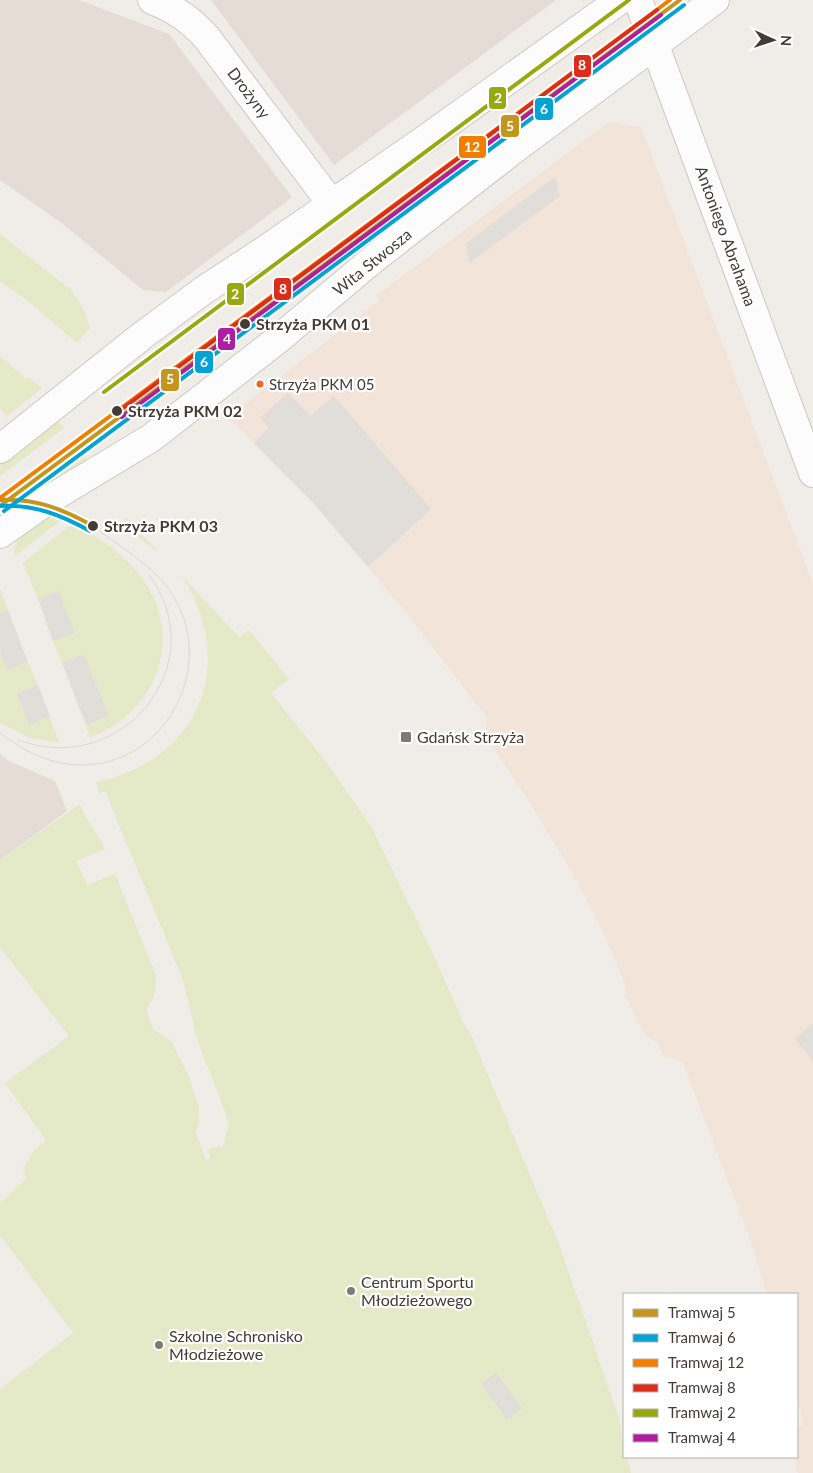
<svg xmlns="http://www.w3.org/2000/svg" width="813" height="1473" viewBox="0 0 813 1473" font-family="Lato,sans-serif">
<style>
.residential{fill:#e4dcd5}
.commercial{fill:#f3e4da}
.green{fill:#e4eac7}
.parking{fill:#e1ddd9}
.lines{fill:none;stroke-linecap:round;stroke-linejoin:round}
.minor-casing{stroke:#ccc8c4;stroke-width:30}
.minor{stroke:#fdfcfc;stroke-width:28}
.tram{stroke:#d9d8d8;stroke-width:1}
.tram-1-casing{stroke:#fff;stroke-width:8}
.tram-2-casing{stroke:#fff;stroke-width:8}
.tram-3-casing{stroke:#fff;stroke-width:8}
.tram-4-casing{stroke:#fff;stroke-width:8}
.tram-5-casing{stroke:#fff;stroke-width:8}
.tram-6-casing{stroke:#fff;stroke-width:8}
.tram-1{stroke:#c4961e;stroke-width:4}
.tram-2{stroke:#00a3d4;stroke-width:4}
.tram-3{stroke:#f27e00;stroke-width:4}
.tram-4{stroke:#dd2b1c;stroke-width:4}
.tram-5{stroke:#98a910;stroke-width:4}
.tram-6{stroke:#ae1ea3;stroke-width:4}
.stop-dot{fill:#453b34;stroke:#fff;stroke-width:2}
.bus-dot{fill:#f26522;stroke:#fff;stroke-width:2}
.poi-dot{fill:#817973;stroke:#fff;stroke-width:2}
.labels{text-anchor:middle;stroke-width:4.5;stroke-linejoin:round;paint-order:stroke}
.bus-label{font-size:15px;fill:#453b34;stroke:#fff;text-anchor:start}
.street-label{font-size:16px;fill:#453b34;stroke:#fff}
.stop-label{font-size:16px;font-weight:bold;fill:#453b34;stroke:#fff;text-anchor:start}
.poi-label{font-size:16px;fill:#453b34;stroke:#fff;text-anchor:start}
.line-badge{stroke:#fff;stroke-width:2}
.badge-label{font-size:14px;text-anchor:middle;font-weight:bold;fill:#fff}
</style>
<rect width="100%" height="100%" fill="#f0ece8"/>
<!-- residential -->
<g class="residential">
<polygon points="0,0 79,0 169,34 292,197 166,292 143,290 63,224 0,180"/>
<polygon points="211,0 556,0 334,165"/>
<polygon points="0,754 9,761 55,781 67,811 0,860"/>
</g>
<!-- commercial -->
<polygon class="commercial" points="609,122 641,127 813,584 813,1473 798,1473 795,1457 797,1457 797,1429 803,1424 797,1397 797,1294 767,1294 750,1239 682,1061 663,1056 658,1043 645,1035 625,996 626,986 603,932 573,874 530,803 485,736 487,718 406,612 316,506 228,417 380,300 377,295"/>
<!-- green -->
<g class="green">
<polygon points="0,234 71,290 84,310 90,328 77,343 32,304 0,281"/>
<polygon points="0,356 26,379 29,377 42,388 7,416 0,409"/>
<polygon points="55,418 64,428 0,476 0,464"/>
<polygon points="83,453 89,464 37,493 32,491"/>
<path d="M52,512L65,517L15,556C10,534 37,523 52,512Z"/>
<polygon points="126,517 159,552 164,556 121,525"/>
<path d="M74,522C98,538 126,555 142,578C186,639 156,712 90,738L86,725L109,716L84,654L62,663L53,641L75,633L59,592L38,599L23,563Z"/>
<path d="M182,576L239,637L249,630L289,679L271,693L327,763L372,828L434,956L463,1022L469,1030L561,1249L618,1416L624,1443V1457H627L631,1473H0V1389L73,1333L0,1235V1203L26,1179L23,1168L34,1150L46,1140L5,1083L69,1036L0,947V860L80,804C86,821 98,832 105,849L76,861L87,885L115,874L156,975C156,989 155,998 146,1009L153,1029L171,1041L189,1076L199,1109V1123L196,1133L206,1160L210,1158L208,1149L223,1146L229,1123L197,1039L183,980L105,791L99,793L96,782C200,760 238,665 182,576Z"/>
<polygon points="0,588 8,610 0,613"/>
<polygon points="0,652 7,670 28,662 38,685 17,693 29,724 50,716 59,743 30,738 0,723"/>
</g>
<!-- parking -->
<g class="parking">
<polygon points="555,177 560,196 469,263 466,243"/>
<polygon points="288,393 310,416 334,396 431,509 368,567 316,506 254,443 269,427 260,418"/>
<polygon points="59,591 75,633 53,641 38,599"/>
<polygon points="8,610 28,662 7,670 0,652 0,613"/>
<polygon points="84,654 109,716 86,725 62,663"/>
<polygon points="38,685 50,716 29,725 17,693"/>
<polygon points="813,1023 813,1061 795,1039"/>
<polygon points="496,1372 522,1408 507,1420 481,1384"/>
</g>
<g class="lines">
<!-- minor casing -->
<g class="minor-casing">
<g id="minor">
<path d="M152,0C175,9 191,20 207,38L331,203"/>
<polyline points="638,0 813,473"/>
<polyline points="0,449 143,335 204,290 265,250 424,140 620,0"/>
<polyline points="0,534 45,502 151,438 276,341 371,261 513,150 715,0"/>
</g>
</g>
<!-- minor -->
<use href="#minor" class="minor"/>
<!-- tram -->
<g class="tram">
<path d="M0,733C24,751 48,764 79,765C164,767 216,670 175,599C157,567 121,548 93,526"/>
<path d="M18,740C123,779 215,663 149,575"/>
</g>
<!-- tram-1 casing -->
<g class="tram-1-casing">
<g id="tram-1">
<path d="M0,500C35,498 63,509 93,526"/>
<polyline points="0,506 680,0"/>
</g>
</g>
<!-- tram-2 casing -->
<g class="tram-2-casing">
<g id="tram-2">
<path d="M0,506C34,504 61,515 90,531"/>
<polyline points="4,511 684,5"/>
</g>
</g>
<!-- tram-3 casing -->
<g class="tram-3-casing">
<polyline id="tram-3" points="0,498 670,0"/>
</g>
<!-- tram-4 casing -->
<g class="tram-4-casing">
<polyline id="tram-4" points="118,412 657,10"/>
</g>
<!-- tram-5 casing -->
<g class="tram-5-casing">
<polyline id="tram-5" points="104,392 629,0"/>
</g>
<!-- tram-6 casing -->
<g class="tram-6-casing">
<polyline id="tram-6" points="122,417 661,15"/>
</g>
<!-- tram-1 -->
<use href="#tram-1" class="tram-1"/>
<!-- tram-2 -->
<use href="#tram-2" class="tram-2"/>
<!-- tram-3 -->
<use href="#tram-3" class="tram-3"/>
<!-- tram-4 -->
<use href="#tram-4" class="tram-4"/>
<!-- tram-5 -->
<use href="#tram-5" class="tram-5"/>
<!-- tram-6 -->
<use href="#tram-6" class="tram-6"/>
</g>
<!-- markers -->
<g class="stop-dot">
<circle cx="245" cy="324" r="6"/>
<circle cx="117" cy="411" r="6"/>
<circle cx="93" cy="526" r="6"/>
</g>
<circle class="bus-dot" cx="260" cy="384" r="4.5"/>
<g class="poi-dot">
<rect x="400" y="731" width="12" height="12" rx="2.5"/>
<circle cx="351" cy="1291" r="5"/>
<circle cx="159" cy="1345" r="5"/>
</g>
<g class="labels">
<!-- bus labels -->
<g class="bus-label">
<text x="269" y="390">Strzyża PKM 05</text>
</g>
<!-- street labels -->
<g class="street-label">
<text transform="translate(249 93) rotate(53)" y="6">Drożyny</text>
<text transform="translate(726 236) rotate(70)" y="6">Antoniego Abrahama</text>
<text transform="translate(372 262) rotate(-39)" y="6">Wita Stwosza</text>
</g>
<!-- stop labels -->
<g class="stop-label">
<text x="256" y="330">Strzyża PKM 01</text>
<text x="128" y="417">Strzyża PKM 02</text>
<text x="104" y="532">Strzyża PKM 03</text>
</g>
<!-- poi labels -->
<g class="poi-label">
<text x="417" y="743">Gdańsk Strzyża</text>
<text x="361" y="1288">Centrum Sportu<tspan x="361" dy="18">Młodzieżowego</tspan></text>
<text x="169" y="1342">Szkolne Schronisko<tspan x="169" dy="18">Młodzieżowe</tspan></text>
</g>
</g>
<g class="line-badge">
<rect x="573" y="54" width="19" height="24" rx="5" fill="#dd2b1c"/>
<rect x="488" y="86" width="19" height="24" rx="5" fill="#98a910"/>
<rect x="534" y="97" width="20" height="24" rx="5" fill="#00a3d4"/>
<rect x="500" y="114" width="20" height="24" rx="5" fill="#c4961e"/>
<rect x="458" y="135" width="29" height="24" rx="5" fill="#f27e00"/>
<rect x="273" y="277" width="19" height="24" rx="5" fill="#dd2b1c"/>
<rect x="226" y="282" width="19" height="24" rx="5" fill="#98a910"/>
<rect x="217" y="327" width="19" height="24" rx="5" fill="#ae1ea3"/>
<rect x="194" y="350" width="20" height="24" rx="5" fill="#00a3d4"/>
<rect x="160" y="368" width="20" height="24" rx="5" fill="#c4961e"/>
</g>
<g class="badge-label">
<text x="582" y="70">8</text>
<text x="498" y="103">2</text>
<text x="544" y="114">6</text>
<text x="510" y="131">5</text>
<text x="472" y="152">12</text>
<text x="283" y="294">8</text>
<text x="235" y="299">2</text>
<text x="227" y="344">4</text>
<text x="204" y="367">6</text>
<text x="170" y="384">5</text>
</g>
<!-- legend -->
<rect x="623" y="1293" width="175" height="165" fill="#ffffff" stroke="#b5b1ae"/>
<rect x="633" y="1309" width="25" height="8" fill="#c4961e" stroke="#b5b1ae"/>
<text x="668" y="1318" font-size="15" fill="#453b34">Tramwaj 5</text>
<rect x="633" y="1334" width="25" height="8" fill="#00a3d4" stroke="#b5b1ae"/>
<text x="668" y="1343" font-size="15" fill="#453b34">Tramwaj 6</text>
<rect x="633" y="1359" width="25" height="8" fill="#f27e00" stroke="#b5b1ae"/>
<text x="668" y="1368" font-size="15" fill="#453b34">Tramwaj 12</text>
<rect x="633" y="1384" width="25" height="8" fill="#dd2b1c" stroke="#b5b1ae"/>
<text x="668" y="1393" font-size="15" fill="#453b34">Tramwaj 8</text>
<rect x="633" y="1409" width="25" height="8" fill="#98a910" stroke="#b5b1ae"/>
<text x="668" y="1418" font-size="15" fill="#453b34">Tramwaj 2</text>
<rect x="633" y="1434" width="25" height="8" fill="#ae1ea3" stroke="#b5b1ae"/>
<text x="668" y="1443" font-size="15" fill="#453b34">Tramwaj 4</text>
<!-- north arrow -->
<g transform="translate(773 40) rotate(93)" stroke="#ffffff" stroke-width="4" paint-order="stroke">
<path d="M0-4L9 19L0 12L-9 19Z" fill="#453b34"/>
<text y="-8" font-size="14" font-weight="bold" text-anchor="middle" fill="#453b34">N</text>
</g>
</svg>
